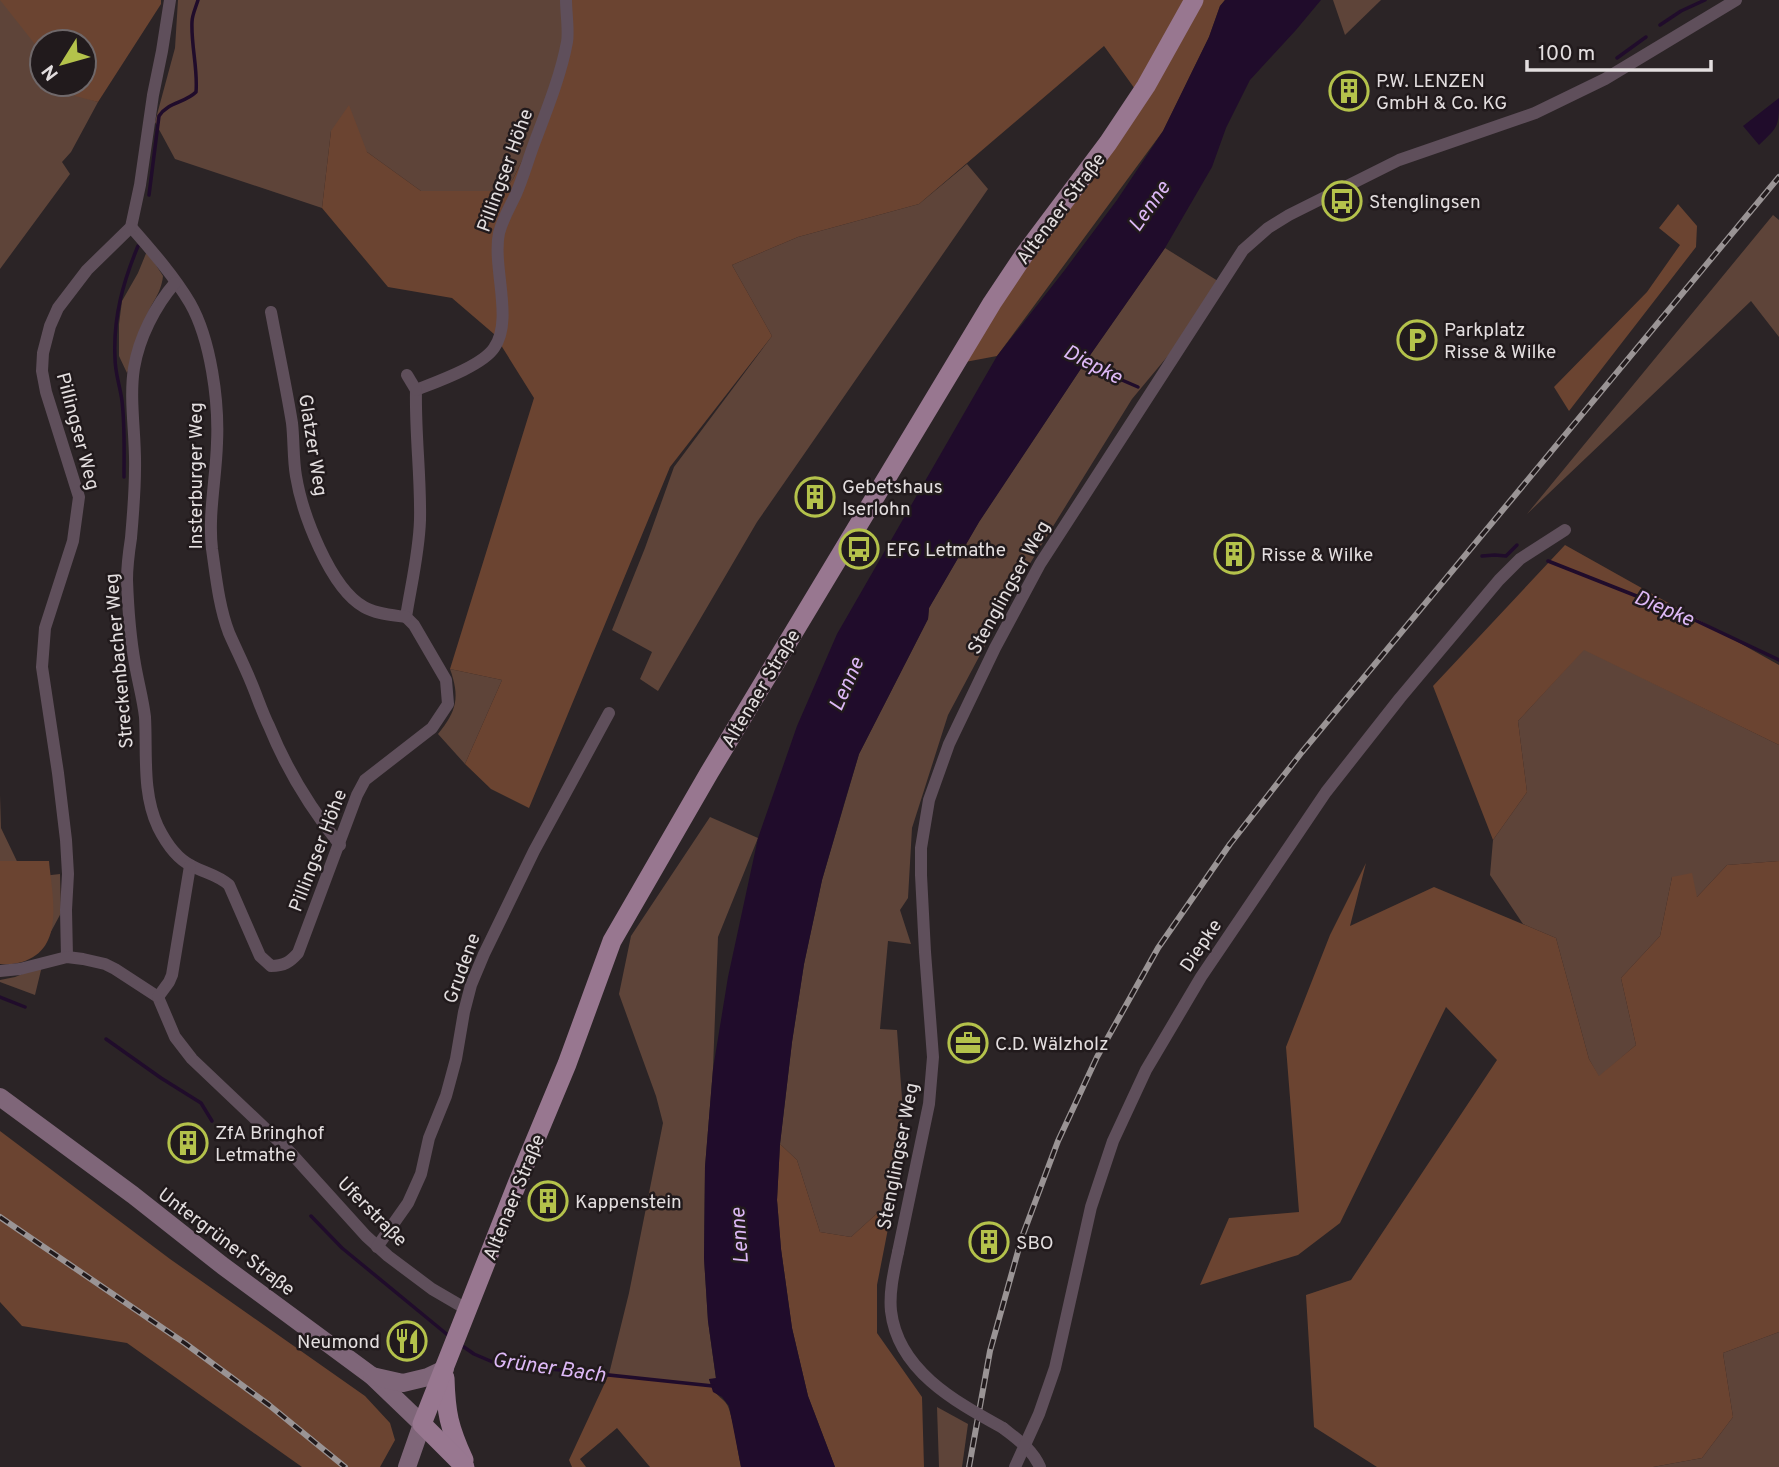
<svg xmlns="http://www.w3.org/2000/svg" width="1779" height="1467" viewBox="0 0 1779 1467" font-family="Overpass,sans-serif">
<style>
.green{fill:#5e4439;fill-rule:evenodd}
.forest{fill:#6b4431}
.water{fill:#200c2b}
.lines{fill:none;stroke-linecap:round;stroke-linejoin:round}
.stream{stroke:#200c2b;stroke-width:3.5}
.minor{stroke:#5f4f5b;stroke-width:12}
.secondary{stroke:#7f6679;stroke-width:18}
.primary{stroke:#987790;stroke-width:19}
.rail-casing{stroke:#9a9495;stroke-width:6}
.rail{stroke:#211a1c;stroke-width:3.5;stroke-dasharray:10;stroke-linecap:butt}
.minor-bridge{stroke:#5f4f5b;stroke-width:12}
.labels{text-anchor:middle;stroke-width:5;stroke-linejoin:round;paint-order:stroke}
.poi-label{font-size:19px;fill:#e3dedf;stroke:#211a1c;text-anchor:start}
.street-label{font-size:19px;fill:#e3dedf;stroke:#211a1c}
.water-label{font-size:21px;font-style:italic;fill:#ddb8f6;stroke:#211a1c}
</style>
<rect width="100%" height="100%" fill="#2b2426"/>
<!-- green -->
<g class="green">
<path d="M0,0H155L83,97L98,102L71,152L62,162L70,174L0,269ZM42,42H84V84H42Z"/>
<polygon points="178,0 563,0 566,45 549,106 513,179 504,191 421,191 367,152 331,131 322,208 175,159 155,122 175,48"/>
<polygon points="1333,0 1381,0 1345,35"/>
<polygon points="967,164 988,189 757,522 658,691 640,679 652,652 612,630 645,548 674,467 772,336 732,265 798,237 919,204"/>
<polygon points="1773,215 1779,220 1779,337 1751,301 1527,514"/>
<polygon points="1165,248 1226,286 1132,399 1021,578 948,715 912,828 908,898 900,910 911,944 888,941 880,1029 897,1030 903,1112 894,1198 851,1237 820,1232 797,1160 780,1144 792,1042 804,964 822,880 859,754 928,619 929,608 979,522 1086,361"/>
<path d="M147,251L163,276C161,295 151,302 146,318C140,337 135,355 127,373L119,356V324L122,301L138,273Z"/>
<polygon points="1584,649 1779,745 1779,861 1727,865 1697,897 1672,877 1660,936 1621,978 1636,1045 1599,1077 1589,1059 1556,938 1523,924 1490,875 1493,840 1527,792 1518,721"/>
<path d="M450,669L502,680L465,764L438,734C457,711 460,697 450,669Z"/>
<polygon points="0,795 1,828 25,878 60,874 61,913 47,939 0,946"/>
<polygon points="710,817 758,838 718,937 713,1069 705,1167 704,1258 708,1321 716,1379 709,1379 712,1387 609,1374 629,1293 663,1123 656,1096 619,994 631,936"/>
<polygon points="42,966 35,995 0,982 0,980 15,977"/>
<polygon points="1779,1332 1779,1467 1653,1467 1702,1458 1733,1417 1723,1353"/>
<polygon points="937,1407 968,1424 962,1467 939,1467"/>
</g>
<!-- forest -->
<g class="forest">
<polygon points="0,0 161,0 161,4 98,102 75,96 66,84 84,84 84,42 42,42 42,53"/>
<polygon points="563,0 1225,0 1220,6 1209,37 1163,131 997,356 965,362 1006,296 1145,103 1104,46 919,204 798,237 732,265 772,336 670,467 529,808 491,789 465,764 502,680 450,669 534,398 494,334 452,298 388,287 322,208 331,131 349,105 367,152 421,191 504,191 513,179 549,106 561,68"/>
<polygon points="1678,204 1697,226 1696,247 1569,411 1554,387 1647,292 1680,245 1659,228"/>
<polygon points="1565,545 1779,665 1779,745 1584,650 1518,721 1527,792 1493,840 1433,686"/>
<path d="M0,861H49C52,896 66,949 22,962C14,964 8,965 0,964Z"/>
<polygon points="1779,861 1779,1332 1723,1353 1733,1417 1702,1458 1653,1467 1377,1467 1314,1427 1306,1295 1351,1280 1497,1060 1446,1007 1340,1223 1298,1255 1200,1285 1229,1218 1299,1212 1286,1047 1330,935 1366,863 1350,926 1434,887 1556,938 1589,1059 1599,1076 1636,1045 1621,978 1660,936 1672,877 1692,873 1697,897 1727,865"/>
<polygon points="0,1131 170,1259 365,1396 390,1423 395,1440 380,1467 302,1467 127,1343 22,1326 0,1302"/>
<polygon points="780,1144 797,1160 820,1232 851,1237 894,1198 877,1285 877,1333 922,1397 924,1467 835,1467 808,1396 792,1328 781,1249 777,1200"/>
<path d="M609,1374L712,1387C715,1396 726,1399 729,1409C735,1427 737,1448 741,1467H650L617,1428L580,1459L586,1467H572L569,1460Z"/>
</g>
<!-- water -->
<g class="water">
<polygon points="1225,0 1321,0 1296,30 1250,80 1226,128 1212,167 1165,248 1086,361 979,522 929,608 928,619 859,754 844,804 822,880 804,964 792,1042 780,1144 777,1200 781,1249 792,1328 808,1396 835,1467 741,1467 729,1406 722,1397 713,1392 709,1379 716,1378 708,1321 704,1258 705,1167 713,1069 728,977 758,838 797,726 837,634 997,356 1064,271 1117,200 1163,131 1209,37 1220,6"/>
<path d="M1779,98C1779,127 1779,126 1759,145L1743,126Z"/>
</g>
<g class="lines">
<!-- stream -->
<g class="stream">
<polyline points="1660,25 1681,11 1705,0"/>
<polyline points="1617,58 1646,37"/>
<path d="M149,195L159,116C168,102 185,103 196,92C198,69 191,46 192,22C192,15 196,7 198,0"/>
<polyline points="1084,360 1103,366 1115,377 1138,387"/>
<path d="M124,477C124,452 125,426 122,401C120,386 115,373 115,358C113,318 123,282 138,246"/>
<polyline points="1482,556 1495,555 1506,556 1517,545"/>
<polyline points="1548,561 1682,614 1779,660"/>
<polyline points="0,997 25,1007"/>
<polyline points="106,1039 161,1078 201,1103 212,1121"/>
<polyline points="311,1216 342,1248 449,1336"/>
<polyline points="461,1345 474,1354 495,1363 713,1386"/>
</g>
<!-- minor -->
<g class="minor">
<path d="M131,227C152,251 174,276 190,303C211,340 219,402 217,443C216,479 208,514 212,549C216,577 219,607 229,633C236,649 244,665 251,682C257,696 262,712 269,726C286,768 311,809 340,845"/>
<path d="M175,283C155,306 139,338 134,368C129,400 136,436 135,469C135,492 133,515 131,538C129,551 127,566 127,580C128,608 130,636 135,664C138,682 143,699 145,717C147,753 142,793 158,827C165,841 177,859 192,866C205,873 218,875 229,885L260,956L271,966C284,966 290,962 298,953L357,795L365,780L432,728L448,704L446,680L414,625L406,617C411,585 419,553 420,520C421,477 415,434 416,390C436,382 482,366 494,348C514,320 492,267 499,233C503,218 510,207 516,194C523,178 528,160 534,144C546,112 561,75 567,42C569,32 566,12 566,0"/>
<path d="M271,312C278,349 286,386 292,423C294,440 293,459 296,476C302,513 330,588 364,607C376,614 392,615 406,617"/>
<polyline points="407,375 416,390"/>
<polyline points="67,957 66,910 68,874 66,840 58,773 42,667 45,628 73,541 79,497 46,392 42,371 43,353 50,326 58,308 87,270 131,227 140,185 153,95 162,51 170,0"/>
<polyline points="0,971 20,969 67,957 83,959 105,964 115,969 158,997 175,1037 192,1059 290,1152 366,1236 388,1256 432,1289 468,1310"/>
<polyline points="158,997 169,982 172,975 190,866"/>
<polyline points="377,1247 408,1203 421,1174 429,1138 446,1096 456,1059 464,1012 471,985 484,954 534,851 609,713"/>
<polyline points="898,1252 929,1104 933,1057 925,952 921,875 921,848 929,800 949,744 995,648 1040,564 1243,250 1268,228 1289,215 1399,160 1535,113 1605,79 1736,0"/>
<path d="M1003,1428C1018,1440 1032,1449 1040,1467"/>
<polyline points="1015,1467 1039,1414 1055,1368 1091,1207 1113,1141 1146,1070 1201,977 1326,792 1400,698 1499,580 1520,559 1565,530"/>
</g>
<!-- secondary -->
<g class="secondary">
<polyline points="0,1097 133,1195 223,1266 372,1376 422,1424 407,1467"/>
<polyline points="372,1376 403,1383 428,1377 445,1369"/>
</g>
<!-- primary -->
<g class="primary">
<path d="M445,1378C446,1413 449,1427 464,1460"/>
<polyline points="465,1467 422,1424 517,1184 567,1064 612,941 709,773 992,303 1024,255 1108,143 1146,86 1194,0"/>
</g>
<!-- rail casing -->
<g class="rail-casing">
<g id="rail">
<polyline points="0,1217 186,1344 269,1405 345,1467"/>
<polyline points="969,1467 990,1351 1022,1237 1058,1141 1097,1057 1158,948 1230,844 1302,752 1779,177"/>
</g>
</g>
<!-- rail -->
<use href="#rail" class="rail"/>
<!-- minor-bridge -->
<path class="minor-bridge" d="M898,1252C894,1271 889,1292 891,1311C898,1371 956,1402 1003,1428"/>
</g>
<!-- icons -->
<defs>
<g id="building-ring" transform="scale(2.0125)"><circle r="9.5" fill="#211a1c" stroke="#b4c24b" stroke-width="1.5"/><path d="M-4-6H4V6H1V3H-1V6H-4ZM-2.5-4.3h1.7v1.8h-1.7ZM.8-4.3h1.7v1.8H.8ZM-2.5-1h1.7V.8h-1.7ZM.8-1h1.7V.8H.8Z" fill="#b4c24b"/></g>
<g id="bus-ring" transform="scale(2.0125)"><circle r="9.5" fill="#211a1c" stroke="#b4c24b" stroke-width="1.5"/><path d="M-5-6H5V4H4V6H2V4H-2V6H-4V4H-5ZM-3.5-4V0h7V-4ZM-3.5 1.2v1.5H-2V1.2ZM2 1.2v1.5H3.5V1.2Z" fill="#b4c24b"/></g>
<g id="parking-ring" transform="scale(2.0125)"><circle r="9.5" fill="#211a1c" stroke="#b4c24b" stroke-width="1.5"/><path d="M-3.5-5.5H1a3.5 3.5 0 0 1 0 7H-1V5.5H-3.5ZM-1-3.4V-.6H.8a1.4 1.4 0 0 0 0-2.8Z" fill="#b4c24b"/></g>
<g id="office-ring" transform="scale(2.0125)"><circle r="9.5" fill="#211a1c" stroke="#b4c24b" stroke-width="1.5"/><path d="M-6-3h4V-5.5h4V-3h4V5H-6ZM-1-4.5V-3h2v-1.5ZM-6 0V1H6V0Z" fill="#b4c24b"/></g>
<g id="restaurant-ring" transform="scale(2.0125)"><circle r="9.5" fill="#211a1c" stroke="#b4c24b" stroke-width="1.5"/><path d="M-5-6h1v4h1v-4h1v4h1v-4h1v5L-1.5 .5V6h-2V.5L-5-1ZM5-6V6H3V1.5H1.5Q1.5-4 5-6Z" fill="#b4c24b"/></g>
</defs>
<g fill-rule="evenodd">
<use href="#building-ring" x="1349" y="91"/>
<use href="#bus-ring" x="1342" y="201"/>
<use href="#parking-ring" x="1417" y="340"/>
<use href="#building-ring" x="815" y="497"/>
<use href="#bus-ring" x="859" y="549"/>
<use href="#building-ring" x="1234" y="554"/>
<use href="#office-ring" x="968" y="1043"/>
<use href="#building-ring" x="188" y="1143"/>
<use href="#building-ring" x="548" y="1201"/>
<use href="#building-ring" x="989" y="1242"/>
<use href="#restaurant-ring" x="407" y="1341"/>
</g>
<g class="labels">
<!-- poi labels -->
<g class="poi-label">
<text x="1376" y="87">P.W. LENZEN<tspan x="1376" dy="22">GmbH &amp; Co. KG</tspan></text>
<text x="1369" y="208">Stenglingsen</text>
<text x="1444" y="336">Parkplatz<tspan x="1444" dy="22">Risse &amp; Wilke</tspan></text>
<text x="842" y="493">Gebetshaus<tspan x="842" dy="22">Iserlohn</tspan></text>
<text x="886" y="556">EFG Letmathe</text>
<text x="1261" y="561">Risse &amp; Wilke</text>
<text x="995" y="1050">C.D. Wälzholz</text>
<text x="215" y="1139">ZfA Bringhof<tspan x="215" dy="22">Letmathe</tspan></text>
<text x="575" y="1208">Kappenstein</text>
<text x="1016" y="1249">SBO</text>
<text x="380" y="1348" text-anchor="end">Neumond</text>
</g>
<!-- street labels -->
<g class="street-label">
<text transform="translate(504 170) rotate(-70)" y="7">Pillingser Höhe</text>
<text transform="translate(1060 208) rotate(-53)" y="7">Altenaer Straße</text>
<text transform="translate(79 431) rotate(75)" y="7">Pillingser Weg</text>
<text transform="translate(314 445) rotate(81)" y="7">Glatzer Weg</text>
<text transform="translate(195 476) rotate(-90)" y="7">Insterburger Weg</text>
<text transform="translate(1008 587) rotate(-61)" y="7">Stenglingser Weg</text>
<text transform="translate(118 661) rotate(-95)" y="7">Streckenbacher Weg</text>
<text transform="translate(760 688) rotate(-59)" y="7">Altenaer Straße</text>
<text transform="translate(317 850) rotate(-69)" y="7">Pillingser Höhe</text>
<text transform="translate(1200 945) rotate(-56)" y="7">Diepke</text>
<text transform="translate(461 968) rotate(-70)" y="7">Grudene</text>
<text transform="translate(897 1156) rotate(-79)" y="7">Stenglingser Weg</text>
<text transform="translate(513 1197) rotate(-68)" y="7">Altenaer Straße</text>
<text transform="translate(373 1211) rotate(45)" y="7">Uferstraße</text>
<text transform="translate(227 1241) rotate(37)" y="7">Untergrüner Straße</text>
</g>
<!-- water labels -->
<g class="water-label">
<text transform="translate(1149 206) rotate(-55)" y="7">Lenne</text>
<text transform="translate(1093 364) rotate(27)" y="7">Diepke</text>
<text transform="translate(1664 608) rotate(23)" y="7">Diepke</text>
<text transform="translate(846 684) rotate(-66)" y="7">Lenne</text>
<text transform="translate(739 1236) rotate(-94)" y="7">Lenne</text>
<text transform="translate(549 1367) rotate(8)" y="7">Grüner Bach</text>
</g>
</g>
<!-- north arrow -->
<g transform="translate(63 63) rotate(233)"><circle r="33" fill="#211a1c" stroke="#6f686a" stroke-width="2"/>
<path d="M0-5L12 26L0 18L-12 26Z" fill="#b4c24b"/>
<text y="-10" font-size="19" font-weight="bold" text-anchor="middle" fill="#e3dedf">N</text>
</g>
<!-- scale -->
<path d="M1527 60v10h184v-10" fill="none" stroke="#e3dedf" stroke-width="3.5"/>
<text x="1538" y="60" font-size="21" fill="#e3dedf" stroke="#211a1c" stroke-width="5" paint-order="stroke">100 m</text>
</svg>
